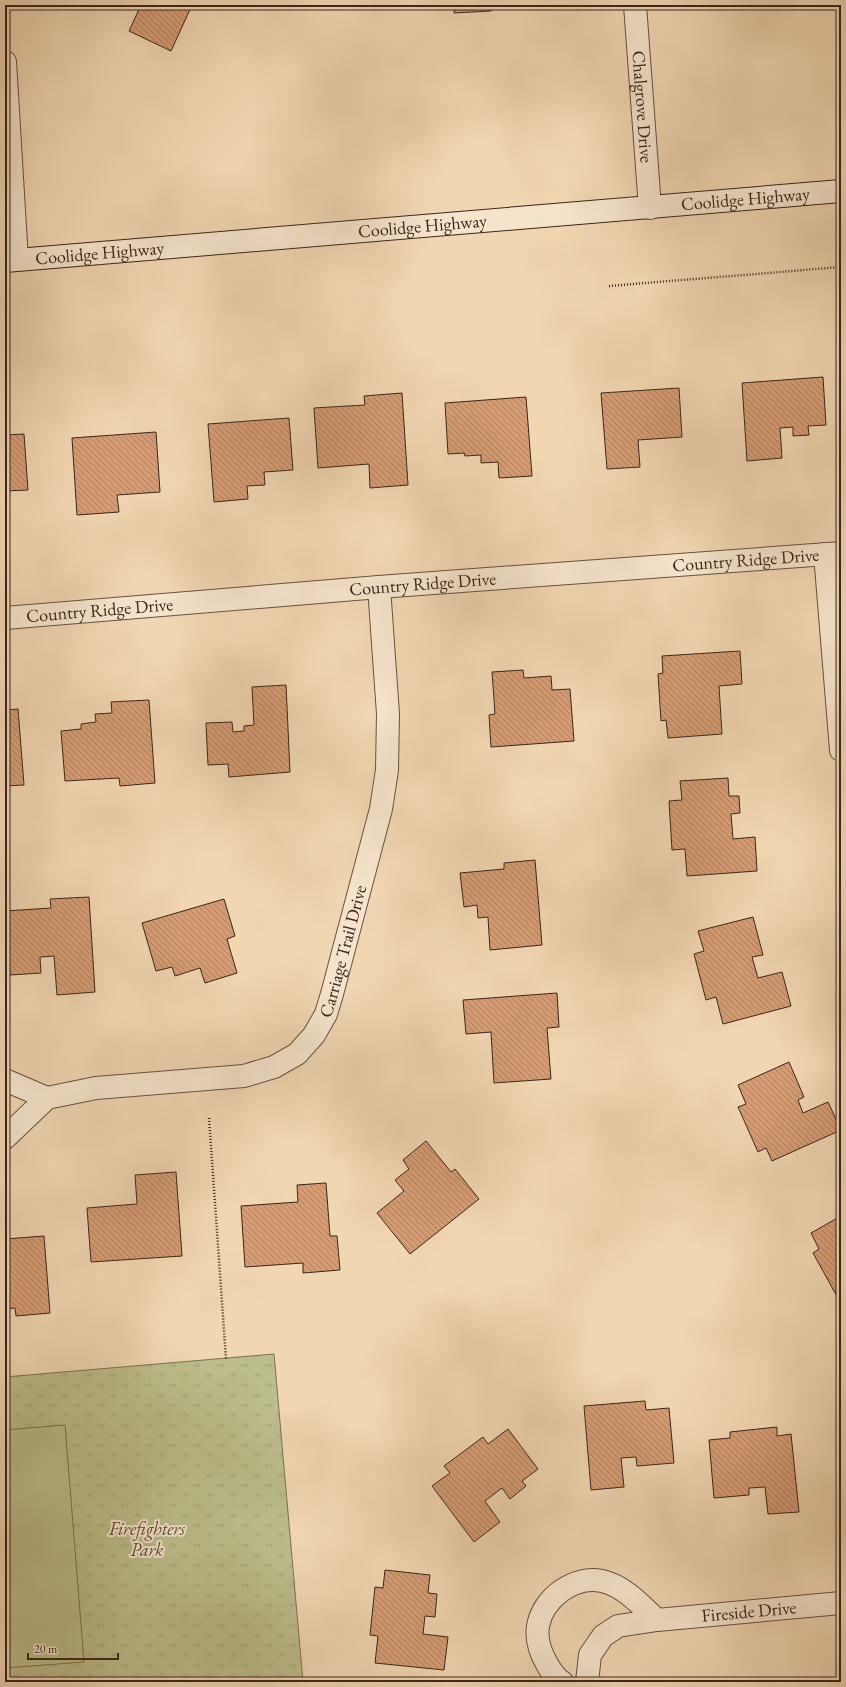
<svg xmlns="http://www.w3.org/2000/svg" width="846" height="1687" viewBox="0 0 846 1687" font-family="'EB Garamond',serif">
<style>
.park{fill:url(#park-tufts);stroke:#7b7152}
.garden{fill:#bbbd8a;stroke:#7b7152}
.building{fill:url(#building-back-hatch);stroke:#3b251b}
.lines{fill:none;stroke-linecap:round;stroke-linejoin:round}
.street-casing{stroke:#685140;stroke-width:24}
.secondary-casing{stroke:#3b251b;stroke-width:24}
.path{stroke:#3b251b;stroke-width:2.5;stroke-dasharray:1 2;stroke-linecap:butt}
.street{stroke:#f5e4cc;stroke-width:22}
.secondary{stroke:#f5e4cc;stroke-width:22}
.labels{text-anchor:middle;stroke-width:4;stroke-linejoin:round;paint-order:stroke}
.street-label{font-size:18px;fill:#3b251b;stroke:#f5e4cc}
.park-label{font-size:18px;font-style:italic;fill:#5b4b37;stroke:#f5e4cc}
</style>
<defs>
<pattern id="park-tufts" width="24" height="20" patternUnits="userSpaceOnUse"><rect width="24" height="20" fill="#bbbd8a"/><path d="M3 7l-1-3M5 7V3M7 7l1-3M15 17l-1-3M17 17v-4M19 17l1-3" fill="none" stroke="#a2a276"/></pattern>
<pattern id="building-back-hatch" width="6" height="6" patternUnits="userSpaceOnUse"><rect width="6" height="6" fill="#d79c72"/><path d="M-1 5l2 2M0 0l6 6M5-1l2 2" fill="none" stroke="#b07f5d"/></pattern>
</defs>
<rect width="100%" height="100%" fill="#f0d6b1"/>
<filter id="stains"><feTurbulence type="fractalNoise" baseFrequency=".005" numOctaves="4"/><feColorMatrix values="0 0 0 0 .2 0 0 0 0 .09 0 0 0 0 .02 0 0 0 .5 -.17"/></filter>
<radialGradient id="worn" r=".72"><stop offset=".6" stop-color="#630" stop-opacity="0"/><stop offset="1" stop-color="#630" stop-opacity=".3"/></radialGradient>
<!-- park -->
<polygon class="park" points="274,1354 303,1682 5,1682 5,1377"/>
<!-- garden -->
<polygon class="garden" points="65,1425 84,1662 5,1668 5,1430"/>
<!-- building -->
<g class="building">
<polygon points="141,5 192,5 171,51 129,31"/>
<polygon points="454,5 491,5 491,11 454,13"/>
<polygon points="823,377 826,425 808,426 809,435 793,436 793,427 780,428 782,458 747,461 742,383"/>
<polygon points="679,388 682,437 638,440 640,467 607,469 601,393"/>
<polygon points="402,393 408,485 370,488 369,464 318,468 314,408 365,405 364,396"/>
<polygon points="526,397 532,476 499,478 498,462 481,463 481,455 465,456 464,453 448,454 445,403"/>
<polygon points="289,418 293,470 264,472 265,485 247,486 248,499 214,502 208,424"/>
<polygon points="156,432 160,492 117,495 119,512 77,515 72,438"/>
<polygon points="24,434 28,490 5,491 5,435"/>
<polygon points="740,651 742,684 719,686 722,734 668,738 666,720 661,721 658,674 663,673 662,656"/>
<polygon points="523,670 524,678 551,676 552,690 570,689 574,741 491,747 489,715 495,714 492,672"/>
<polygon points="286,685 290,772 229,777 228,764 208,765 206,723 232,722 233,732 244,731 244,726 254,725 252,687"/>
<polygon points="149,700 155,783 120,786 119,778 65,781 61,731 81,729 81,724 96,722 95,714 112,713 111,702"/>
<polygon points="18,709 24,785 5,786 5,710"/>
<polygon points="728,778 729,796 739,796 740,813 731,814 733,839 755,837 757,871 687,876 685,849 672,850 669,801 682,800 680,781"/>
<polygon points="535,860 542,945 490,950 488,917 478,918 477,905 464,907 460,873 504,869 504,863"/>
<polygon points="89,897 95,992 57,995 54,956 40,957 41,973 10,975 5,911 51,908 50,899"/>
<polygon points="224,899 235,936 227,939 237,973 205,983 200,968 175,976 172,967 156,971 142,923"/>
<polygon points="753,917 763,955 752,957 758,978 782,972 791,1006 723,1024 716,997 706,1000 694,954 704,951 698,931"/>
<polygon points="557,993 559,1027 547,1028 551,1079 494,1083 491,1032 466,1034 463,1000"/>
<polygon points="789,1062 804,1097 798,1100 803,1113 828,1102 841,1130 772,1161 766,1148 758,1152 738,1107 746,1104 738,1085"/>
<polygon points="426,1141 451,1172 455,1169 479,1199 410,1254 377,1213 404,1191 395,1180 409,1169 403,1160"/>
<polygon points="176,1172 182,1256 91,1262 87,1208 137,1204 135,1175"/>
<polygon points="326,1183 330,1236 337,1236 340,1270 303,1273 303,1263 245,1267 241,1206 298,1202 297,1185"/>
<polygon points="841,1216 841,1299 839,1300 813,1253 819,1249 811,1233"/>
<polygon points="44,1236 50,1313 16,1316 15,1308 5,1309 5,1239"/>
<polygon points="645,1401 646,1410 669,1408 674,1463 637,1466 636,1457 621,1458 624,1487 591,1490 584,1406"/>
<polygon points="777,1427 777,1436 791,1434 799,1512 768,1514 765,1487 749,1488 749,1495 714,1498 709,1440 730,1438 730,1432"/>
<polygon points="508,1429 538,1469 522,1481 526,1486 510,1499 502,1488 485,1501 500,1522 474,1542 432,1486 450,1473 444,1466 483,1437 488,1444"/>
<polygon points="385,1570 430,1575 428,1593 437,1594 435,1617 425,1616 423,1634 448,1637 444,1670 375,1663 378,1636 370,1635 375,1587 383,1588"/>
</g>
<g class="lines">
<!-- street casing -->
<g class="street-casing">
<g id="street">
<path id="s1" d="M635,5L650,208"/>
<polyline points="5,62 17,260"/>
<polyline points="825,554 841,750"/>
<path id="s2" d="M5,618L379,587L841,553"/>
<polyline points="5,1080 47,1098"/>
<path id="s3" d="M5,1138L47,1098L96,1088L244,1076L274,1067L297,1054L314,1035L326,1014L332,994L381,809L387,770L388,714L379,587"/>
<path d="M562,1682C555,1678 551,1671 547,1664C540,1652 536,1639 538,1626C543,1598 574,1575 602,1581C624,1586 641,1605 657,1620"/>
<path id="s4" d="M587,1682L590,1655L603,1636L618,1626L657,1620L841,1603"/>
</g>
</g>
<!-- secondary casing -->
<g class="secondary-casing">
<g id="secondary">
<path id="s5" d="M5,261L841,191"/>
</g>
</g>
<!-- path -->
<g class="path">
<polyline points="609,286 841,267"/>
<polyline points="209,1118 226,1359"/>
</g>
<!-- street -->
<use href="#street" class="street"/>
<!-- secondary -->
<use href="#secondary" class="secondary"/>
</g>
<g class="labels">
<!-- street labels -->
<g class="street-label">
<text dy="6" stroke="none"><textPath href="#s1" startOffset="102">Chalgrove Drive</textPath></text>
<text dy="6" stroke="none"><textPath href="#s5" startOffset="743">Coolidge Highway</textPath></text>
<text dy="6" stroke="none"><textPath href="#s5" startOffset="419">Coolidge Highway</textPath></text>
<text dy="6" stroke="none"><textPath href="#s5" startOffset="95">Coolidge Highway</textPath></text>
<text dy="6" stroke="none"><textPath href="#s2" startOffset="743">Country Ridge Drive</textPath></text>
<text dy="6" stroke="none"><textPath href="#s2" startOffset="419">Country Ridge Drive</textPath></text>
<text dy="6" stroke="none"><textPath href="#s2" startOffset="95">Country Ridge Drive</textPath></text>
<text dy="6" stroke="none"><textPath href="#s3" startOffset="429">Carriage Trail Drive</textPath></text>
<text dy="6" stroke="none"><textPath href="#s4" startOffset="200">Fireside Drive</textPath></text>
</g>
<!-- park labels -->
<g class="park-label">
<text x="147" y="1535">Firefighters<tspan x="147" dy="21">Park</tspan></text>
</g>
</g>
<!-- margin -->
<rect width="846" height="1687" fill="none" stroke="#f0d6b1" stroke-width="20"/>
<rect x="6" y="6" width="834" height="1675" fill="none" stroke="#3b251b" stroke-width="2"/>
<rect x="10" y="10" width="826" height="1667" fill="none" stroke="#3b251b"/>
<!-- scale -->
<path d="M28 1653v6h90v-6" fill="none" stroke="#3b251b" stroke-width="2"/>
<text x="34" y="1653" font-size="12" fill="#3b251b" stroke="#f5e4cc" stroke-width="3" paint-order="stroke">20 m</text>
<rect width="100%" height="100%" filter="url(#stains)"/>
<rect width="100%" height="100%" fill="url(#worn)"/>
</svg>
